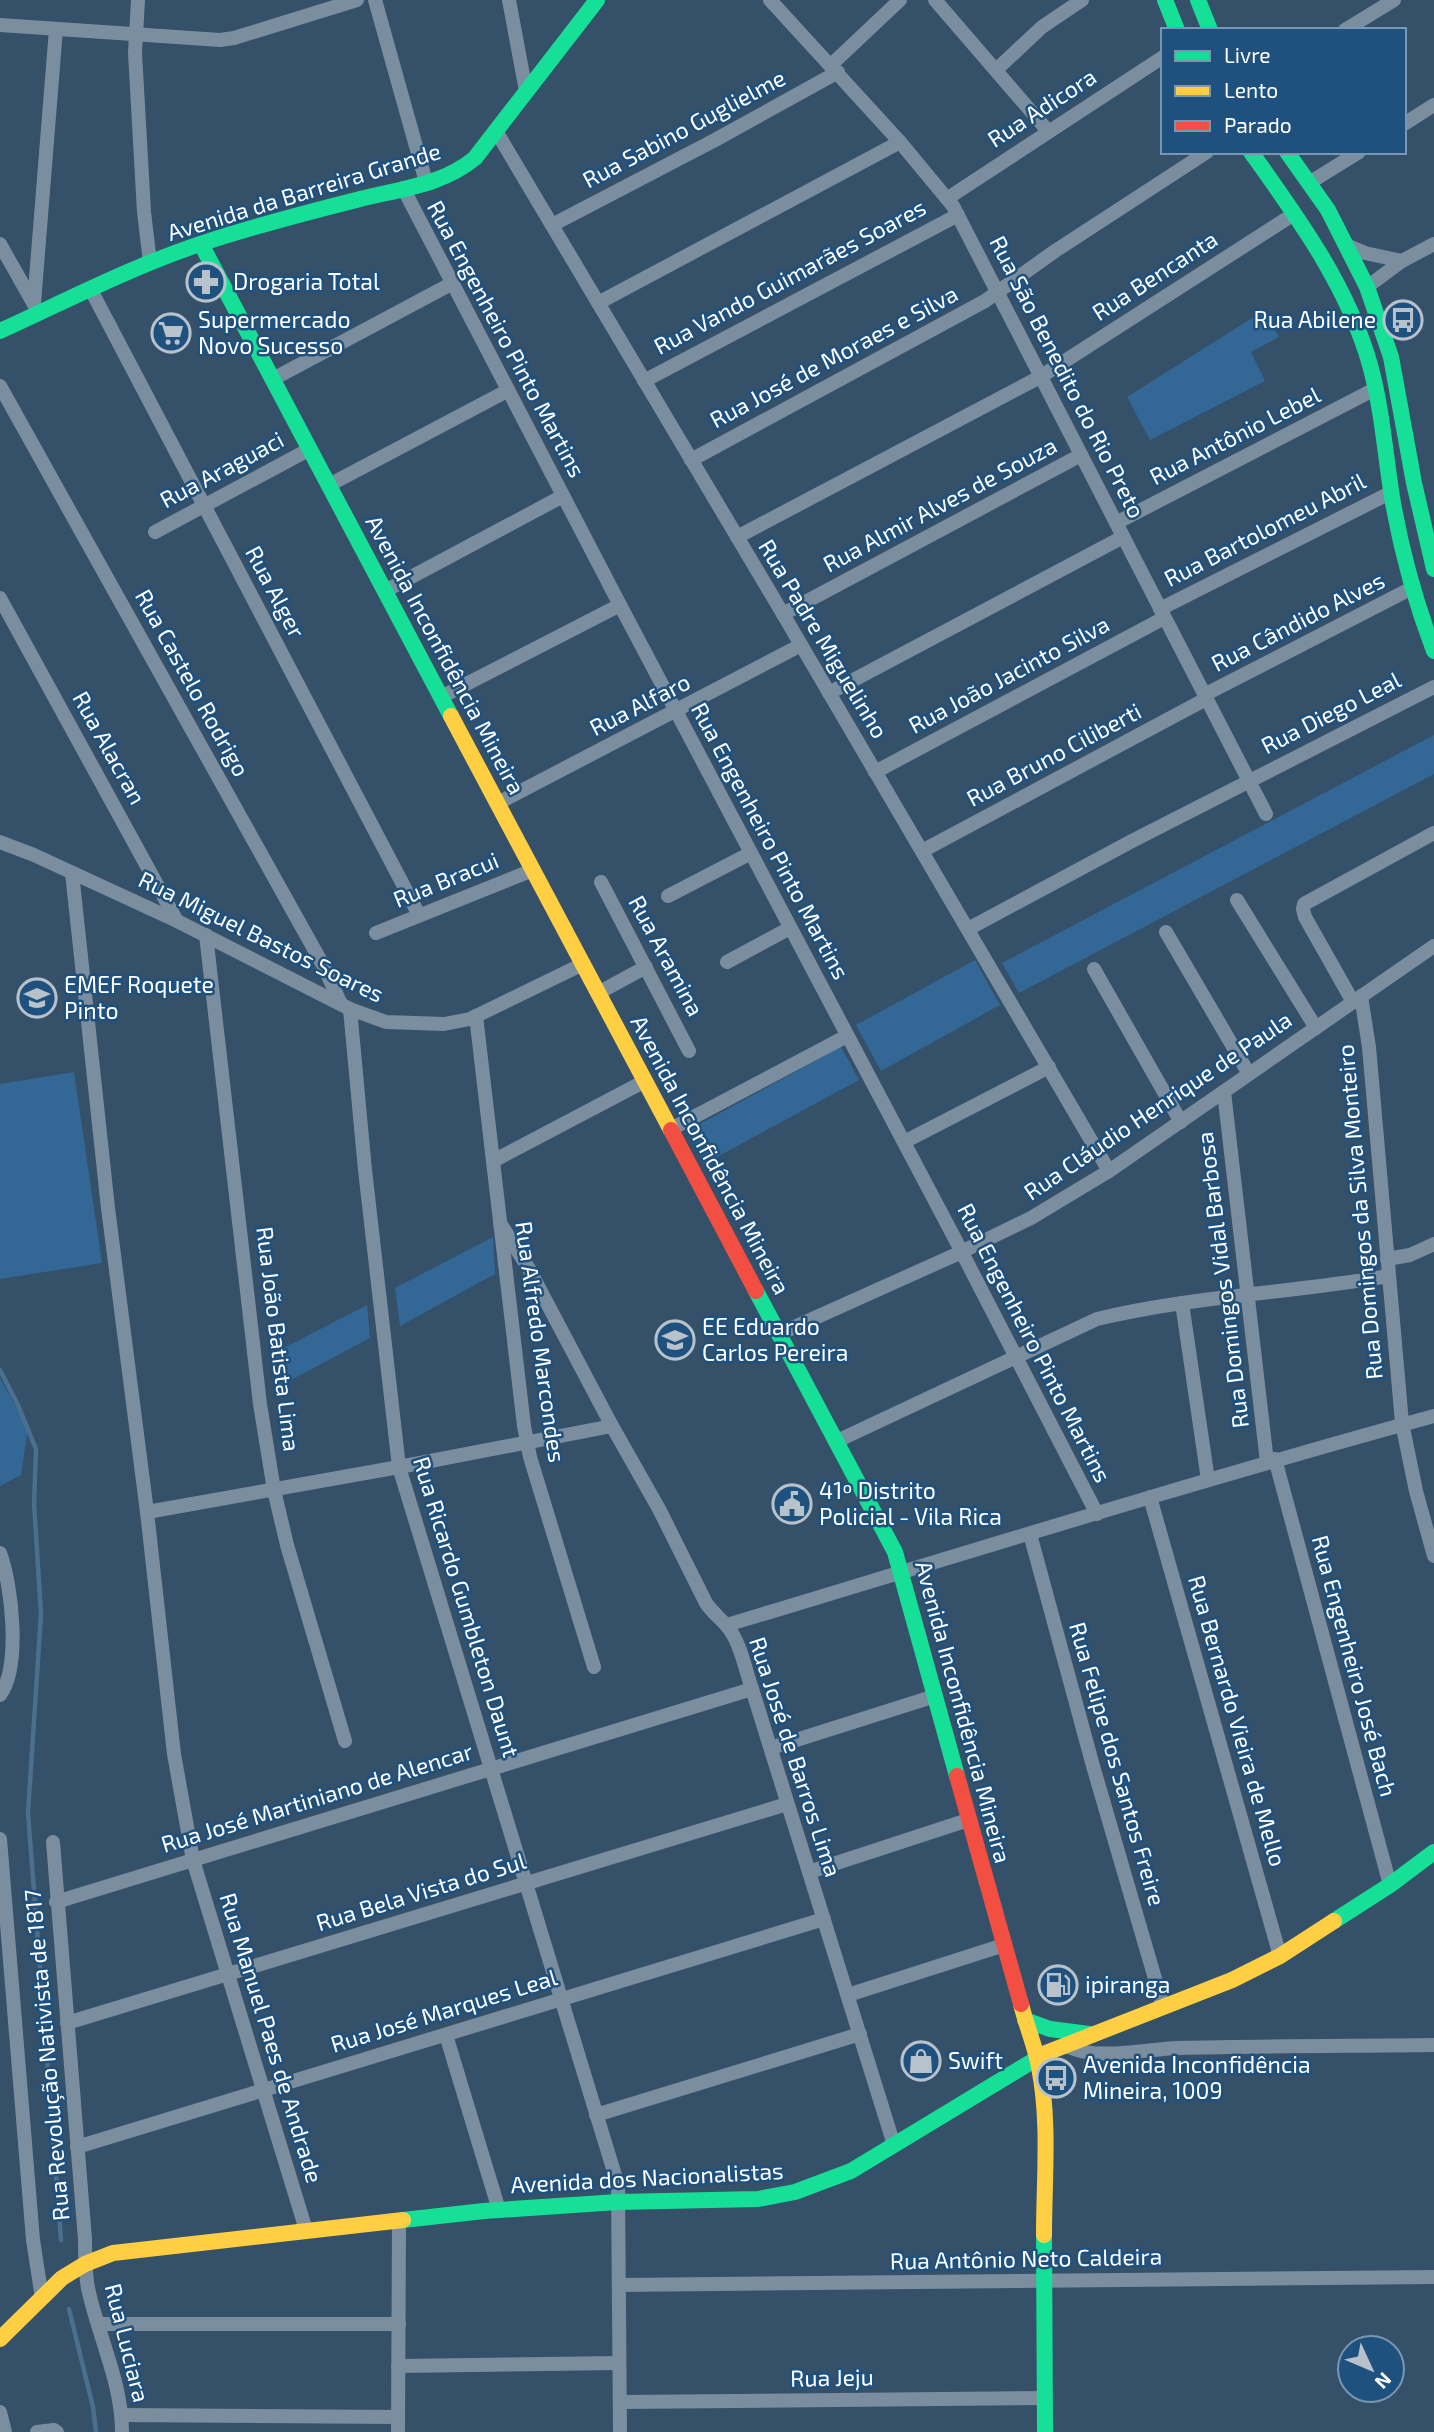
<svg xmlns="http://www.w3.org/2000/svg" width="1434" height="2432" viewBox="0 0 1434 2432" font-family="'Exo 2',sans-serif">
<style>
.green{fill:#326796}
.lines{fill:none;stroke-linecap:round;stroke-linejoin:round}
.stream{stroke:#4b6f8f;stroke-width:4.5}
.street{stroke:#7b8ea0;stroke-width:14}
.fast{stroke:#16e098;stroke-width:16}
.slow{stroke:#ffcf43;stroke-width:16}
.jam{stroke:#f24e42;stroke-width:16}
.labels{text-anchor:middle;stroke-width:5;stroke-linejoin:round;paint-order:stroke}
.street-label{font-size:23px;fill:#fff;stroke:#1f517f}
.poi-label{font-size:23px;fill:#fff;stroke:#1f517f;text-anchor:start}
</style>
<rect width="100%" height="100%" fill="#355069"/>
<!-- green -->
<g class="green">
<polygon points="1263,311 1279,337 1251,352 1265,381 1150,440 1127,397"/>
<polygon points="1434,735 1434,774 1019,993 1002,963"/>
<polygon points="975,960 1000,1005 881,1071 856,1025"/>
<polygon points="841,1047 859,1080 704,1164 687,1131"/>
<polygon points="74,1072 102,1263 0,1279 0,1084"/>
<polygon points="493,1237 495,1274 400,1326 395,1288"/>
<polygon points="367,1305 370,1338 276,1388 274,1353"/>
<polygon points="0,1378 28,1428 21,1475 0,1486"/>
</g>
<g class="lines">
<!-- stream -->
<g class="stream">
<polyline points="0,1370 18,1405 36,1449 34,1503 41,1614 28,1813 61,2240"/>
<polyline points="69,2309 93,2407 96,2432"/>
</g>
<!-- street -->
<g class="street">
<polyline points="138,0 135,53 144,212 150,262"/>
<polyline points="375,0 426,182"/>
<polyline points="509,0 526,91"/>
<polyline points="770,0 900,142 953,206 1266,814"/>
<polyline points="935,0 1048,131"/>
<polyline points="0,25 220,40 234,38 357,0"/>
<polyline points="1345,30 1394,0"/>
<polyline points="831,65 900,0"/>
<polyline points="996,70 1042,27 1082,0"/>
<polyline points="1404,124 1434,105"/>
<polyline points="496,131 783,614 1109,1171"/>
<polyline points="1309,183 1359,152"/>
<polyline points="403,188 620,605 954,1237 1097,1514"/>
<polyline points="948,198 1163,57"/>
<polyline points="552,225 715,140 838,72"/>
<polyline points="0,244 35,306"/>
<polyline points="1346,245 1365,253 1402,261"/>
<polyline points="1367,287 1402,261 1434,244"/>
<polyline points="91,290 419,915"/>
<polyline points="34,303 56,29"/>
<polyline points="598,303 900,142"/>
<polyline points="273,379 451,284"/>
<polyline points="644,381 958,215"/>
<polyline points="0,386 323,965 341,1004"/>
<polyline points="691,460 985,301 1055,251 1207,152"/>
<polyline points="329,485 507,391"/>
<polyline points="1116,523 1375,389"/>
<polyline points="155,532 310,449"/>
<polyline points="737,537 1040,377 1294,214"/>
<polyline points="385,591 563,496"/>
<polyline points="0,598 177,921"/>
<polyline points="1160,609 1392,492"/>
<polyline points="783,614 1081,455"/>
<polyline points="829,693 1123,537"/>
<polyline points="1204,695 1412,588"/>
<polyline points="441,697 620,605"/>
<polyline points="875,772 1164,618"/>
<polyline points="498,803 801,645"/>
<polyline points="0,842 34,855 177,921 350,1009 386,1022 444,1024 470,1019 583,964"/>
<polyline points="922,851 1206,699"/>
<polyline points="72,873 108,1208 147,1512 174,1754 193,1860 306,2230"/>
<polyline points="601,882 689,1051"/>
<polyline points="668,896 751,853"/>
<polyline points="1237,900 1316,1028"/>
<polyline points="968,929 1132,841 1434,687"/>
<polyline points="1166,932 1249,1074"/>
<polyline points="376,933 533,870"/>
<polyline points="206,935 260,1404 274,1490 287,1545 345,1741"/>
<polyline points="727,962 790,928"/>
<polyline points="1094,969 1181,1122"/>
<polyline points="598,993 646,967"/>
<polyline points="1361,996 1369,1047 1402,1423 1416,1491 1434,1556"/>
<polyline points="1353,1002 1305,917 1303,909 1304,904 1434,833"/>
<polyline points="350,1009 365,1170 399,1467 618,2185 620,2432"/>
<polyline points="476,1016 524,1426 530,1457 594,1667"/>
<polyline points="1224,1092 1267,1462"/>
<polyline points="671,1129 847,1036"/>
<polyline points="904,1142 1049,1067"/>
<polyline points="493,1161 645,1081"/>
<path d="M500,1223L529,1269L612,1426L659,1509L706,1603C712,1612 719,1617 726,1625C740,1640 745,1669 752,1689L894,2145"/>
<polyline points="1387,1259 1410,1255 1434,1244"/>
<polyline points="1182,1303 1208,1480"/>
<polyline points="779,1334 955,1255 1031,1218 1109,1171 1434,946"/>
<path d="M837,1441L1097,1319C1193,1296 1291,1293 1388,1276"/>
<polyline points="1275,1459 1390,1885"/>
<polyline points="1150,1497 1280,1956"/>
<polyline points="147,1512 399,1467 612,1426"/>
<polyline points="1030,1534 1093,1766 1163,2006"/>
<path d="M0,1553C12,1585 21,1667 0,1695"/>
<path d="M727,1625C962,1554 1197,1481 1434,1416"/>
<polyline points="771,1748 935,1696"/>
<polyline points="0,1839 33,2240 42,2298"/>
<path d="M53,1842L85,2239C85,2255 85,2272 88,2288C98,2336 122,2382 122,2432"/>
<polyline points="809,1872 968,1820"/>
<polyline points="56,1902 752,1689"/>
<polyline points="848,1995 1004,1945"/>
<polyline points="67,2023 787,1804"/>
<polyline points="446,2035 499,2210"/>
<path d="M1067,2046C1094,2061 1147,2049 1177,2048C1263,2046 1349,2046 1434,2045"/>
<polyline points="596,2115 860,2034"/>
<polyline points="77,2147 824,1919"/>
<polyline points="619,2285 1434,2277"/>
<polyline points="98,2324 399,2324"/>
<polyline points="398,2366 619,2363"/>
<polyline points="620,2402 1045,2398"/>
<polyline points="0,2412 5,2432"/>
<polyline points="122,2415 398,2417"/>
<polyline points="37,2432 54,2430 57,2432"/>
<polyline points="398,2432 399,2220"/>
</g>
<!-- fast -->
<g class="fast">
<polyline points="1165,0 1177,30"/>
<polyline points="1198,0 1210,30"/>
<path d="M1251,152C1298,218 1348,286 1370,365C1382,408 1385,453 1392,497C1401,550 1415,601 1434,651"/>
<polyline points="1287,152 1328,210 1367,287 1391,357 1414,483 1434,569"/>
<polyline points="201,244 451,716"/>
<path d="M0,331C68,300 135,265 206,242C257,225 309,212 360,199C400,189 443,185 475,158L597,0"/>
<polyline points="756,1291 895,1552 957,1776"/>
<polyline points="1334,1921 1390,1885 1434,1852"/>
<polyline points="1025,2020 1050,2029 1089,2034"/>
<polyline points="403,2220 484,2211 618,2202 758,2199 795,2192 851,2171 1046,2053"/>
<polyline points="1044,2235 1045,2432"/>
</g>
<!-- slow -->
<g class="slow">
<polyline points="451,716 671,1130"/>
<path d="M1021,2004C1026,2025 1035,2045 1039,2067C1050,2122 1044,2179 1044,2235"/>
<polyline points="1046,2053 1232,1980 1280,1956 1334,1921"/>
<polyline points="0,2339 62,2278 85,2264 113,2253 403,2220"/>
</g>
<!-- jam -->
<g class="jam">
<polyline points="671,1130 756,1291"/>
<polyline points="957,1776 1021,2004"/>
</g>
</g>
<!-- icons -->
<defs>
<g id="pharmacy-ring" transform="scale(2.0125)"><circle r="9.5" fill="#1f517f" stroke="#b8c2ca" stroke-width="1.5"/><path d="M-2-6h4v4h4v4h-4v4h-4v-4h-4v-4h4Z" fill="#b8c2ca"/></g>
<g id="bus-ring" transform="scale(2.0125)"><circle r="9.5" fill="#1f517f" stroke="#b8c2ca" stroke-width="1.5"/><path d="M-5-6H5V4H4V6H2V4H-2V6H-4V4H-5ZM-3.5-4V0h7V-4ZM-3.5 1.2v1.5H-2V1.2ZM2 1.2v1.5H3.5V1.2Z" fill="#b8c2ca"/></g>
<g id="supermarket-ring" transform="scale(2.0125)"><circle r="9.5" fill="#1f517f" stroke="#b8c2ca" stroke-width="1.5"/><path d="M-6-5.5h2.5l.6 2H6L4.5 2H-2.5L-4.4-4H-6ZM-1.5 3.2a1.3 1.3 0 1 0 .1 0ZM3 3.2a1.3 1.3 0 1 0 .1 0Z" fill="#b8c2ca"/></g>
<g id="school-ring" transform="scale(2.0125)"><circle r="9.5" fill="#1f517f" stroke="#b8c2ca" stroke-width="1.5"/><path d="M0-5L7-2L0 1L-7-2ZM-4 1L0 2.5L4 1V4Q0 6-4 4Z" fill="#b8c2ca"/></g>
<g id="civic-ring" transform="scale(2.0125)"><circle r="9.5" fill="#1f517f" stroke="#b8c2ca" stroke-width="1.5"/><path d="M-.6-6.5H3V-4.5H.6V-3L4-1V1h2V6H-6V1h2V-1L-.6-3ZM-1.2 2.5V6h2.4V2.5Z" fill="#b8c2ca"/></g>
<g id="fuel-ring" transform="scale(2.0125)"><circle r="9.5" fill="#1f517f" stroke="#b8c2ca" stroke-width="1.5"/><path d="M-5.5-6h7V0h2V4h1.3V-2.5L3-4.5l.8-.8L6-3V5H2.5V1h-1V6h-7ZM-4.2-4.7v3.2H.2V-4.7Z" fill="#b8c2ca"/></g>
<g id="shop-ring" transform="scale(2.0125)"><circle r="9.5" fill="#1f517f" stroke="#b8c2ca" stroke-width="1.5"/><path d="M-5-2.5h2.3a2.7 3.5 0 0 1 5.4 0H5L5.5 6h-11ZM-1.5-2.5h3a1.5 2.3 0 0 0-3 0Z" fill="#b8c2ca"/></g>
</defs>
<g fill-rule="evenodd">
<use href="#pharmacy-ring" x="206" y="282"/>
<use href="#bus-ring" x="1403" y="320"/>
<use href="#supermarket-ring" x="171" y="333"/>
<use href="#school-ring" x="37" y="998"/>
<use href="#school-ring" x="675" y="1340"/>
<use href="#civic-ring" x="792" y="1504"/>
<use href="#fuel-ring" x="1058" y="1985"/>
<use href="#shop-ring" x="921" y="2061"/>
<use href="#bus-ring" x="1056" y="2078"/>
</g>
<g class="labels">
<!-- street labels -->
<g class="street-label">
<text transform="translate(1042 108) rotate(-33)" y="8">Rua Adicora</text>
<text transform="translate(684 129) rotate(-28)" y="8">Rua Sabino Guglielme</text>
<text transform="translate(304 192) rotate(-17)" y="8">Avenida da Barreira Grande</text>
<text transform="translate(1155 276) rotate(-33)" y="8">Rua Bencanta</text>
<text transform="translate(790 277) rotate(-28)" y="8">Rua Vando Guimarães Soares</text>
<text transform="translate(506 339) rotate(62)" y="8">Rua Engenheiro Pinto Martins</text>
<text transform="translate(834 357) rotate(-28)" y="8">Rua José de Moraes e Silva</text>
<text transform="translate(1067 377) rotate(63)" y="8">Rua São Benedito do Rio Preto</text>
<text transform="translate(1235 436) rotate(-27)" y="8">Rua Antônio Lebel</text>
<text transform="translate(222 470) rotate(-28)" y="8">Rua Araguaci</text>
<text transform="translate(940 505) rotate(-28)" y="8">Rua Almir Alves de Souza</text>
<text transform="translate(1265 530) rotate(-27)" y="8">Rua Bartolomeu Abril</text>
<text transform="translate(275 592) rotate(62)" y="8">Rua Alger</text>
<text transform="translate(1298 622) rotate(-27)" y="8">Rua Cândido Alves</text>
<text transform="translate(823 639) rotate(59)" y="8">Rua Padre Miguelinho</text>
<text transform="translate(445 655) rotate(62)" y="8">Avenida Inconfidência Mineira</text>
<text transform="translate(1009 675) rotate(-28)" y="8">Rua João Jacinto Silva</text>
<text transform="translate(192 683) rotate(61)" y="8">Rua Castelo Rodrigo</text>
<text transform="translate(640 705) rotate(-27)" y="8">Rua Alfaro</text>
<text transform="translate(1331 713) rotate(-27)" y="8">Rua Diego Leal</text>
<text transform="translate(109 748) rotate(61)" y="8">Rua Alacran</text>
<text transform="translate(1054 755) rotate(-28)" y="8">Rua Bruno Ciliberti</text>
<text transform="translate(770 841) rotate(62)" y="8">Rua Engenheiro Pinto Martins</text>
<text transform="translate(446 880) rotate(-22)" y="8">Rua Bracui</text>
<text transform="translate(261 937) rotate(26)" y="8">Rua Miguel Bastos Soares</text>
<text transform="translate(666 956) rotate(62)" y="8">Rua Aramina</text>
<text transform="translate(1158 1106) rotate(-34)" y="8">Rua Cláudio Henrique de Paula</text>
<text transform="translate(710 1155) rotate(62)" y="8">Avenida Inconfidência Mineira</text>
<text transform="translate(1360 1212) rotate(-95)" y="8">Rua Domingos da Silva Monteiro</text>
<text transform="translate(1223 1280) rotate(-97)" y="8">Rua Domingos Vidal Barbosa</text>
<text transform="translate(278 1339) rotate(83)" y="8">Rua João Batista Lima</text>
<text transform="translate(540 1342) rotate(82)" y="8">Rua Alfredo Marcondes</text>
<text transform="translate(1034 1343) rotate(63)" y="8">Rua Engenheiro Pinto Martins</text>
<text transform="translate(466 1607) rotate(73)" y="8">Rua Ricardo Gumbleton Daunt</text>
<text transform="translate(1354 1666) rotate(75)" y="8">Rua Engenheiro José Bach</text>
<text transform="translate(963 1712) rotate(75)" y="8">Avenida Inconfidência Mineira</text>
<text transform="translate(1237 1721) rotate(74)" y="8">Rua Bernardo Vieira de Mello</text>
<text transform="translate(795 1757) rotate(72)" y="8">Rua José de Barros Lima</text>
<text transform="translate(1117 1764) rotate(74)" y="8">Rua Felipe dos Santos Freire</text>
<text transform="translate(317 1798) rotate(-17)" y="8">Rua José Martiniano de Alencar</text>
<text transform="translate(421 1892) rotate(-17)" y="8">Rua Bela Vista do Sul</text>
<text transform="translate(444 2011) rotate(-17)" y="8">Rua José Marques Leal</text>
<text transform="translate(271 2038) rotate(73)" y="8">Rua Manuel Paes de Andrade</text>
<text transform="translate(47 2055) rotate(-95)" y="8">Rua Revolução Nativista de 1817</text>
<text transform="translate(647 2178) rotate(-3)" y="8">Avenida dos Nacionalistas</text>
<text transform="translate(1026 2259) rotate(-1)" y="8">Rua Antônio Neto Caldeira</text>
<text transform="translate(127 2343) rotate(76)" y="8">Rua Luciara</text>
<text transform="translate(832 2378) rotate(-1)" y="8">Rua Jeju</text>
</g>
<!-- poi labels -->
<g class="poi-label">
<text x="233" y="290">Drogaria Total</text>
<text x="198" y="328">Supermercado<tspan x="198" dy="26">Novo Sucesso</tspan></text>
<text x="1376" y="328" text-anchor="end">Rua Abilene</text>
<text x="64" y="993">EMEF Roquete<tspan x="64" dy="26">Pinto</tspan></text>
<text x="702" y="1335">EE Eduardo<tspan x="702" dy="26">Carlos Pereira</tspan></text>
<text x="819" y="1499">41º Distrito<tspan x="819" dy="26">Policial - Vila Rica</tspan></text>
<text x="1085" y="1993">ipiranga</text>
<text x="948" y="2069">Swift</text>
<text x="1083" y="2073">Avenida Inconfidência<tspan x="1083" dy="26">Mineira, 1009</tspan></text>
</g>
</g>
<!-- legend -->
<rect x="1161" y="28" width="245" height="126" fill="#1f517f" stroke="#7997b2" stroke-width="2"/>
<rect x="1175" y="51" width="35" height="10" fill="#16e098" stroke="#7997b2" stroke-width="2"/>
<text x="1224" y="63" font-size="21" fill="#ffffff">Livre</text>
<rect x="1175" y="86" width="35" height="10" fill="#ffcf43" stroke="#7997b2" stroke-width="2"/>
<text x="1224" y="98" font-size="21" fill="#ffffff">Lento</text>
<rect x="1175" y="121" width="35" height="10" fill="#f24e42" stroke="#7997b2" stroke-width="2"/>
<text x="1224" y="133" font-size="21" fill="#ffffff">Parado</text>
<!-- north arrow -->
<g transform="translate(1371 2369) rotate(134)"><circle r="33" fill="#1f517f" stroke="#7997b2" stroke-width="2"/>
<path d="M0-5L12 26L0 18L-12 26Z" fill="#b8c2ca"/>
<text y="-10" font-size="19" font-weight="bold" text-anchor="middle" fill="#ffffff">N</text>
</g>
</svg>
